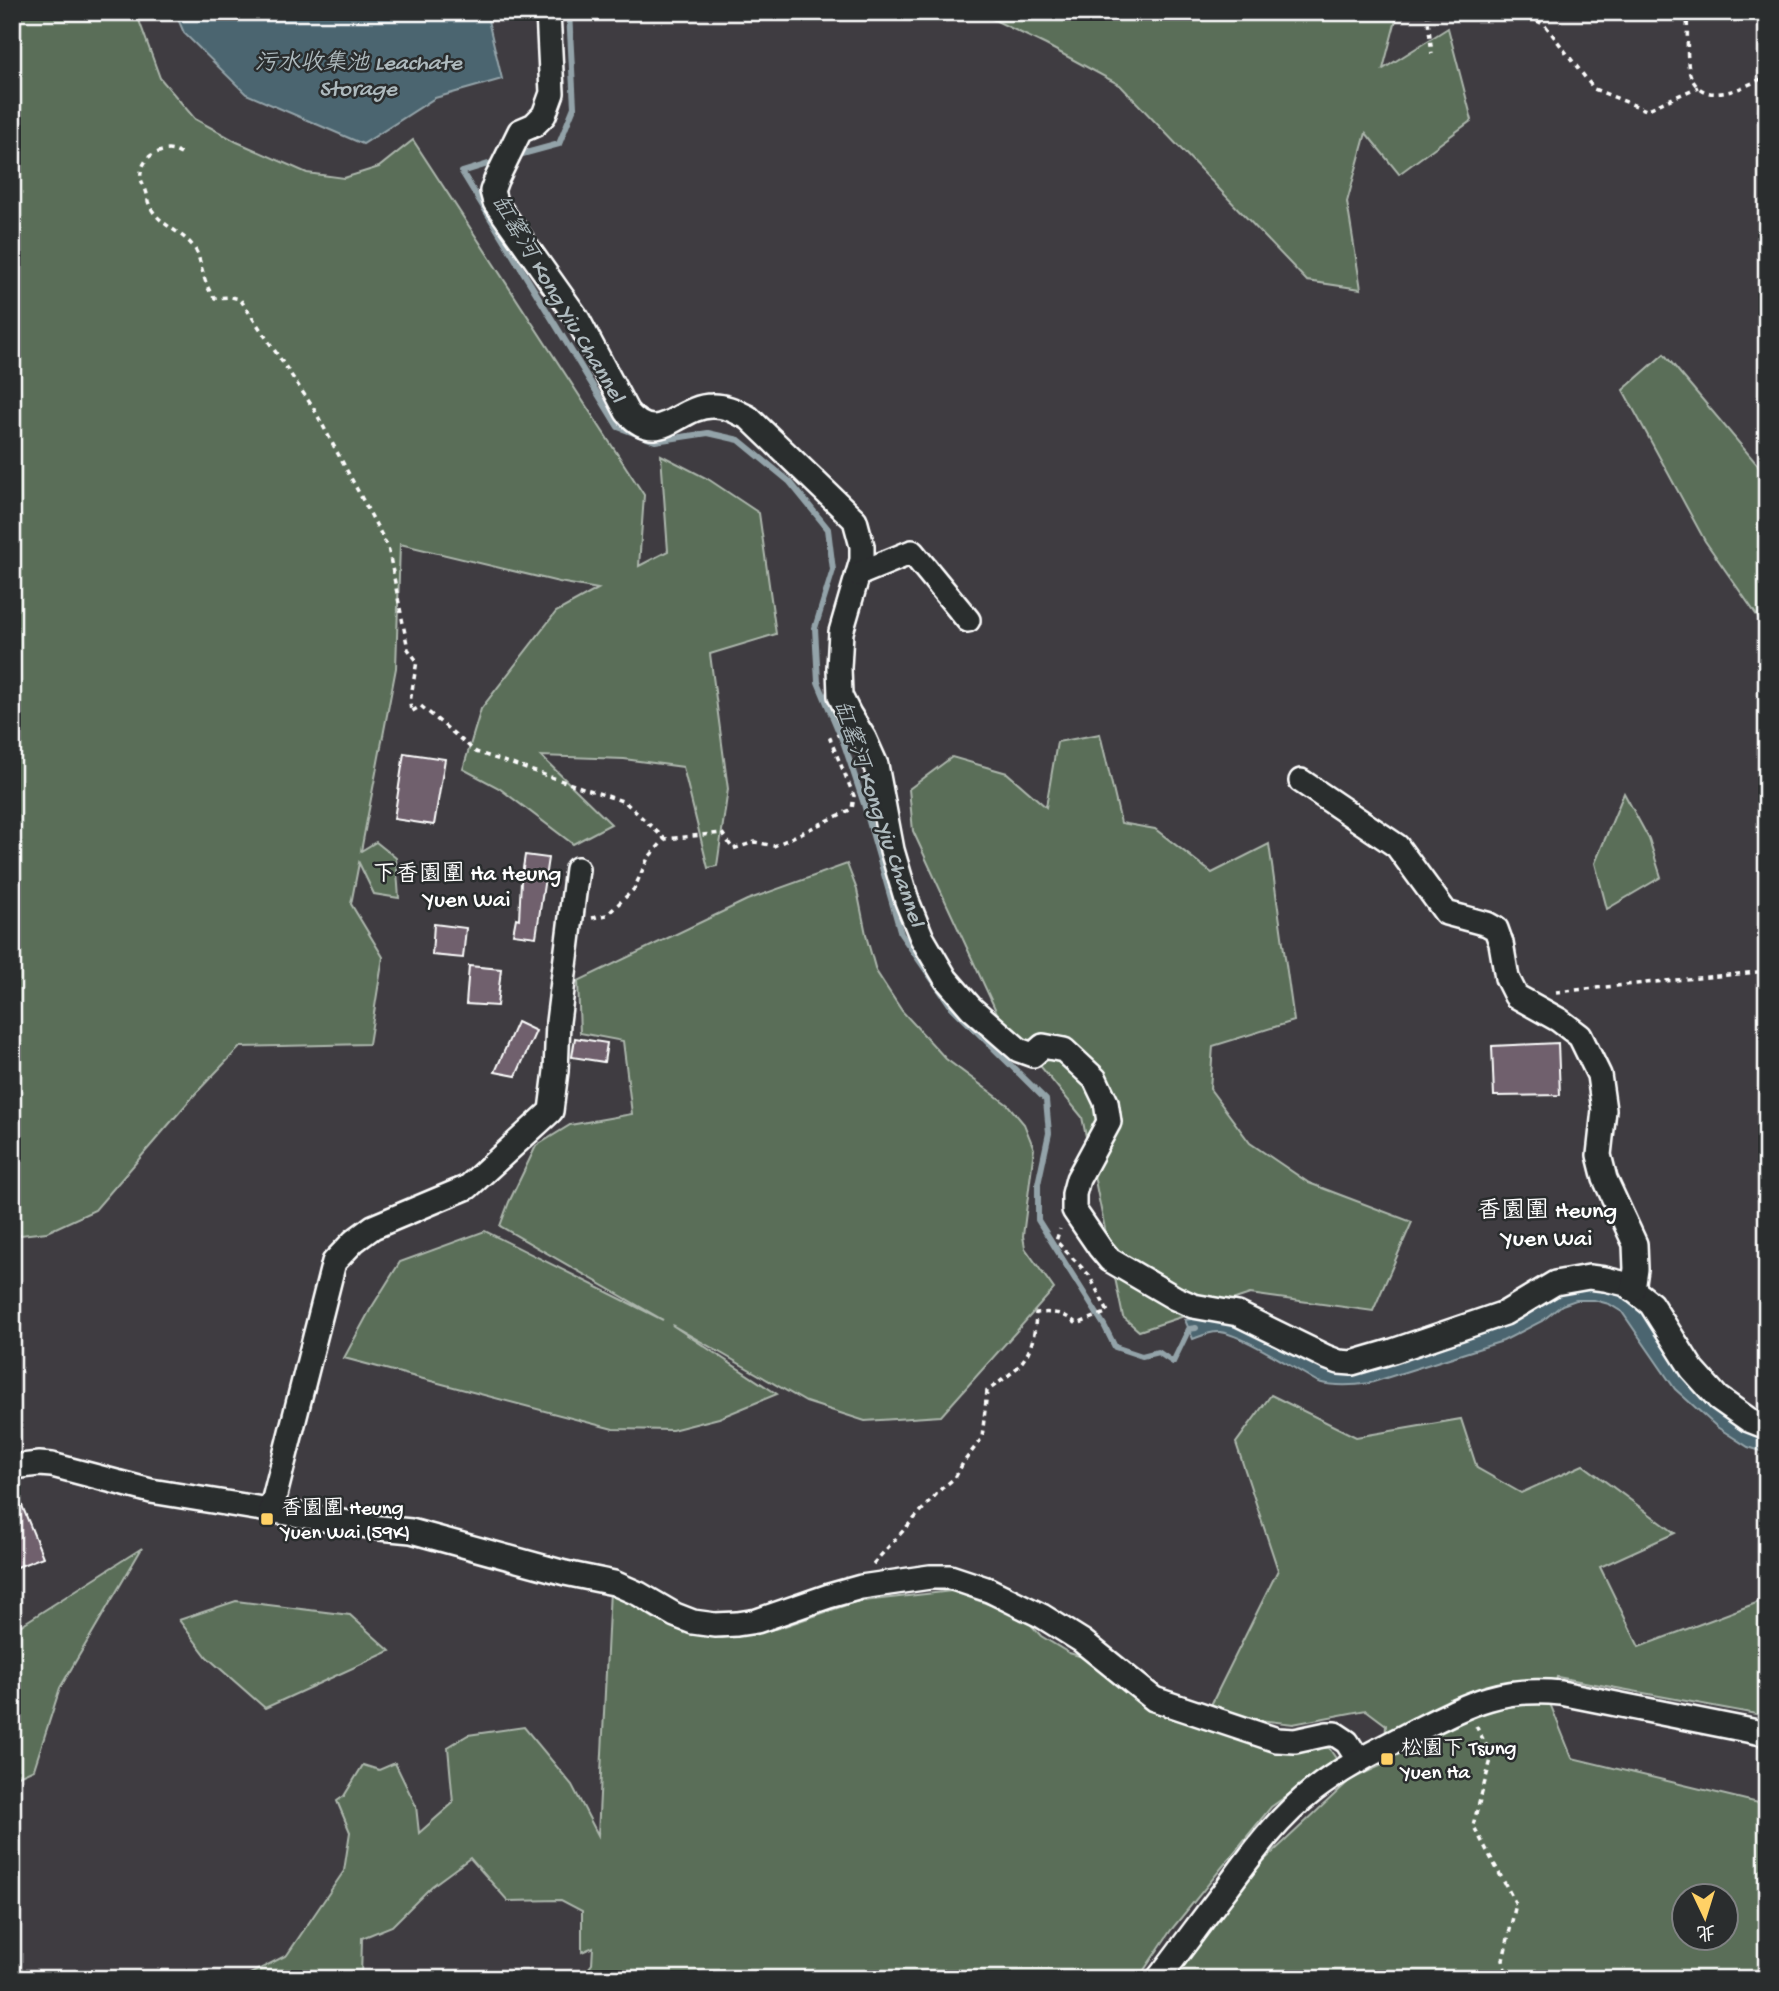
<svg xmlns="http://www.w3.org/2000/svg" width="1779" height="1991" viewBox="0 0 1779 1991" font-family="'Gochi Hand','LXGW WenKai TC',sans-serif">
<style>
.green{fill:#5a6e59;stroke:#acb6ac;stroke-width:2;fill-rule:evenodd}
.water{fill:#4b656f;stroke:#93a3a9;stroke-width:2}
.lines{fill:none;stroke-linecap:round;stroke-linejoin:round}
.stream{stroke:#93a3a9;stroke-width:6}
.building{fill:#6f606d;stroke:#fff;stroke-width:2}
.minor-casing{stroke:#fff;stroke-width:28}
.path{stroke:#fff;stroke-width:3.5;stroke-dasharray:5 5;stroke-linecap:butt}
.minor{stroke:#2a2d2e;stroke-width:23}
.poi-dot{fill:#ffd166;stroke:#2a2d2e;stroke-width:2.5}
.labels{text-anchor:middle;stroke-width:5;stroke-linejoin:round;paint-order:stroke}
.poi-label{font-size:21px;fill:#fff;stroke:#2a2d2e;text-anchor:start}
.water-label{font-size:23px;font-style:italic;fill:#aebabe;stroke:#2a2d2e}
.neighbourhood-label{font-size:23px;fill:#fff;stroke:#2a2d2e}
.quarter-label{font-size:24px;fill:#fff;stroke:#2a2d2e}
</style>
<rect width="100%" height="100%" fill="#3f3c41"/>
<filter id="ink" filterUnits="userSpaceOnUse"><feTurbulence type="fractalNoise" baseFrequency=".0143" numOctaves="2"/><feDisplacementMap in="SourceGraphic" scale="14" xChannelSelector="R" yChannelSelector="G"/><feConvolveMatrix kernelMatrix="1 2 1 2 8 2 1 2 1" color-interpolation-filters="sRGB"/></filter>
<g filter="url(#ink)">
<!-- green -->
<g class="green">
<polygon points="12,12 136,12 160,78 195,119 237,142 307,173 344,178 379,167 413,140 644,495 639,566 668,551 661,455 708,479 759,513 776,634 710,654 728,789 717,866 708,868 683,767 624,759 541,756 611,824 573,844 499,788 463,769 481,709 556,612 598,589 559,582 400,544 396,668 361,851 376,842 396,858 399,898 374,894 359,863 351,904 383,957 369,1044 240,1047 196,1093 95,1210 47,1232 12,1236"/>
<polygon points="978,12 1398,12 1383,69 1448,28 1472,120 1399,174 1366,133 1347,202 1361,289 1307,281 1120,85 1046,45"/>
<polygon points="1664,354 1767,476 1767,630 1705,541 1623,390"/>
<polygon points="1100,734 1121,823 1155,829 1212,873 1269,844 1294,1021 1213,1046 1210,1089 1250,1143 1309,1183 1412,1222 1373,1311 1250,1294 1139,1331 1123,1317 1082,1117 997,1013 913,831 909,789 952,757 1007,773 1046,807 1057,742"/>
<polygon points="1624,793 1649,839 1661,877 1607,909 1595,863"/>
<polygon points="847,864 857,890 867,939 876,971 902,1011 946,1059 1008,1105 1024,1124 1034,1149 1023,1236 1025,1248 1054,1289 941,1416 865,1421 806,1402 672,1325 777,1394 719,1418 672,1430 613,1429 344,1358 370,1310 400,1262 485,1231 663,1320 500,1226 509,1202 536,1146 570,1125 632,1114 623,1041 580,1033 578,981 747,900"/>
<path d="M1271,1395L1356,1437L1461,1419L1477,1468L1521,1493L1583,1465L1675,1533L1600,1567L1639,1647L1767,1599V1716L1557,1677L1551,1706L1572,1758L1767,1805V1979H1174L1258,1866L1350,1780L1384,1764L1386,1725L1366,1710L1293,1724L1251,1719L1211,1705L1278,1570L1236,1443ZM1684,1896H1726V1938H1684Z"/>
<polygon points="142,1548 60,1688 34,1769 12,1779 12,1631"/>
<polygon points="610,1590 655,1619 722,1638 779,1628 855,1602 952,1591 1024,1617 1041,1636 1069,1653 1097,1661 1136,1698 1303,1747 1329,1748 1337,1760 1271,1807 1171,1930 1138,1979 580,1979 592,1964 593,1947 582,1952 582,1911 561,1900 508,1901 470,1858 432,1886 392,1926 362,1938 361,1979 249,1979 248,1975 287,1955 344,1871 350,1832 337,1801 344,1796 363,1765 379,1770 395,1763 416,1806 419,1833 453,1803 448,1747 468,1735 524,1727 572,1785 598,1835"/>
<polygon points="236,1601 350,1615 390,1651 265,1708 207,1657 179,1620"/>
</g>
<!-- water -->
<g class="water">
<polygon points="175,12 486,12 502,79 435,98 363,144 246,94 184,33"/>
<path d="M1576,1283L1627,1294L1710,1397L1767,1434V1453L1748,1447L1717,1427L1675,1389L1622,1312L1609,1304L1594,1300H1576L1562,1305L1542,1321L1503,1341L1370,1383C1352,1386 1336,1387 1318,1382C1297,1370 1241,1334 1220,1332C1211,1331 1201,1336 1193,1339L1185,1320L1214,1315L1324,1364Z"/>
</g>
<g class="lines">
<!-- stream -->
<g class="stream">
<polyline points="515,156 559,144 574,107 569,12"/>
<polyline points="498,161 462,172 618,427 655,441 708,433 739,440 790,482 828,529 833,570 815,628 818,682 844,744 864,804 901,934 951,1006 1046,1100 1049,1133 1038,1184 1038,1220 1104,1325 1115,1347 1142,1356 1158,1352 1173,1362 1189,1329 1196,1328"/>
</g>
</g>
<!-- building -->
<g class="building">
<polygon points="404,753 445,759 434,825 394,819"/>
<polygon points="525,855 548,858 536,937 513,934 516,918 519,919 521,881"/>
<polygon points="434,924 466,928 463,958 432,955"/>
<polygon points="469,966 501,969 497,1006 466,1004"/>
<polygon points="517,1022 536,1031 516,1076 495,1072"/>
<polygon points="575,1038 607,1043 604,1062 572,1057"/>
<polygon points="1558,1043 1560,1095 1494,1096 1492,1046"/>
<polygon points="12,1481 43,1557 12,1569"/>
</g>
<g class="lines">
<!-- minor casing -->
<g class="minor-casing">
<g id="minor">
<path d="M548,12L552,93L544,115L534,125L520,131L496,180L492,191L495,202L577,318L627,412C659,449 678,406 712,406C725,405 737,412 749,418L855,520L862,546V560L841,632L839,668L840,696L849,714L864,738L876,765L892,850L907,901L922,938L946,979L971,1008L1019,1050L1033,1055L1043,1046L1064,1050L1095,1079L1106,1102L1109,1122L1078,1179L1074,1194V1210L1100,1248L1110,1260L1175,1298L1193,1306L1238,1314L1326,1357L1339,1362L1352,1363L1393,1351L1505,1313L1555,1283L1589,1277L1605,1279L1626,1284L1651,1304L1692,1369L1718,1398L1749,1420L1767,1427"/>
<polyline points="858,574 912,552 968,620"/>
<polyline points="1301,781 1397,846 1446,913 1487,924 1496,929 1501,943 1507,978 1516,996 1559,1020 1580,1036 1599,1075 1604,1110 1599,1155 1605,1179 1635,1244 1636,1269 1633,1290"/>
<polyline points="12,1467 39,1464 52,1465 151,1491 380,1528 411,1531 565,1573 614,1583 639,1594 675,1615 693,1622 715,1625 737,1624 757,1621 829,1596 861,1587 930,1577 950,1577 989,1590 1042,1616 1082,1641 1154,1699 1277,1740 1295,1741 1327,1734 1335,1734 1347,1742 1359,1761"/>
<polyline points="271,1511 334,1262 354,1241 373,1227 468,1187 551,1111 556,1071 558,1022 577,869"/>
<path d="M1158,1979C1182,1948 1205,1916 1229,1885C1254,1851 1279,1817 1314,1790C1346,1765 1383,1748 1419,1729C1471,1703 1501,1687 1561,1693L1767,1734"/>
</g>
</g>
<!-- path -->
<g class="path">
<polyline points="1427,12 1432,54"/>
<polyline points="1519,12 1545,25 1594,89 1646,110 1698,87"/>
<path d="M1687,12C1688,26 1686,63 1690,74C1702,110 1744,87 1767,76"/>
<polyline points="1428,15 1443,12"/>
<path d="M181,154C172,149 166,149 156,153C149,155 145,161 142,168C138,182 144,182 147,194C148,197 147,200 149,204C158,227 189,233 197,253C203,268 204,287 215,298L231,297L240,299L314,409L388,547L408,649L417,661L410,702L411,712L421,706L476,752L625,802L665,839"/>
<polyline points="592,918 607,915 634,889 648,858 665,839 722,833 733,849 755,842 774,846 852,809 854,796 830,739 838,735"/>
<polyline points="1556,992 1767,971"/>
<path d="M873,1564L942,1488L955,1478L963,1463L982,1438L987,1391C1021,1367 1034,1358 1036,1313C1054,1312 1063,1312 1077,1324L1108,1312L1089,1275L1056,1241L1060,1229"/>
<polyline points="1476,1726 1492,1756 1473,1825 1516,1904 1503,1960 1507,1979"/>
</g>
<!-- minor -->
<use href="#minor" class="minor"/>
</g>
</g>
<!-- markers -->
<g class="poi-dot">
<rect x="260" y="1512" width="14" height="14" rx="3.5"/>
<rect x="1380" y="1752" width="14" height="14" rx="3.5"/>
</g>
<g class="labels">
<!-- poi labels -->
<g class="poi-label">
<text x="281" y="1514">香園圍 Heung<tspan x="281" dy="24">Yuen Wai (59K)</tspan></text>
<text x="1401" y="1754">松園下 Tsung<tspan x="1401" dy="24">Yuen Ha</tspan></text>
</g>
<!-- water labels -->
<g class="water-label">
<text x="358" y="69">污水收集池 Leachate<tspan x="358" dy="26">Storage</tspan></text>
<text transform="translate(560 298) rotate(59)" y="8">缸窰河 Kong Yiu Channel</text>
<text transform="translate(881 813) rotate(71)" y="8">缸窰河 Kong Yiu Channel</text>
</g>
<!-- neighbourhood labels -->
<g class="neighbourhood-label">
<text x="467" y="880">下香園圍 Ha Heung<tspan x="467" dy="26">Yuen Wai</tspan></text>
</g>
<!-- quarter labels -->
<g class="quarter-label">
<text x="1547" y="1217">香園圍 Heung<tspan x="1547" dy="28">Yuen Wai</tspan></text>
</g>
</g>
<!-- margin -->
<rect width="1779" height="1991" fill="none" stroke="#2a2d2e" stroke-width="42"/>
<rect x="21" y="21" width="1737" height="1949" fill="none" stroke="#fff" stroke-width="2.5" filter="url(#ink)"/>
<!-- north arrow -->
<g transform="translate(1705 1917) rotate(176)"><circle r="33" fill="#2a2d2e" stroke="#7f8182" stroke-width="2"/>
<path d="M0-5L12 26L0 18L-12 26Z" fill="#ffd166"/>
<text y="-10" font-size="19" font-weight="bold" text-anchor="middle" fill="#ffffff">北</text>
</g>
</svg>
